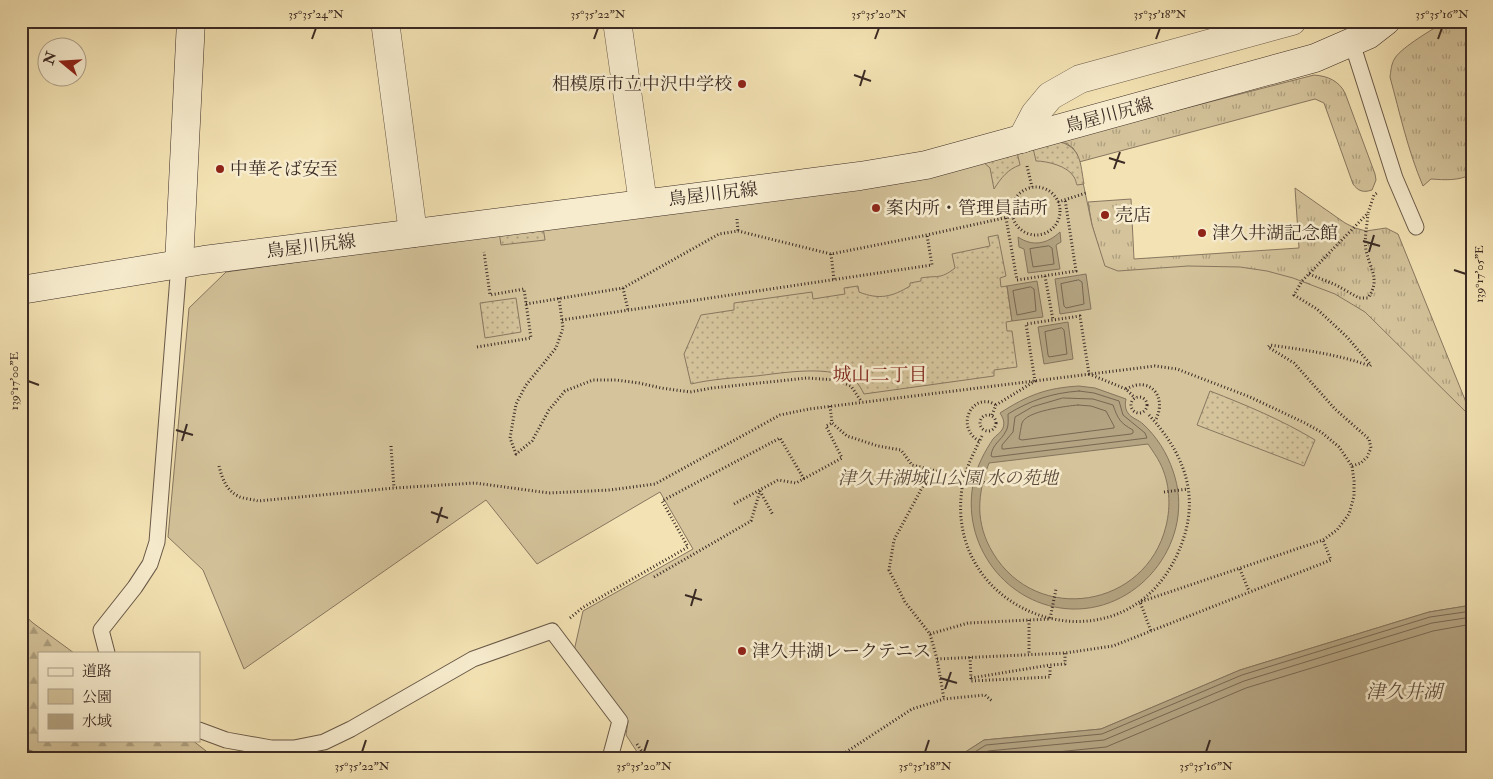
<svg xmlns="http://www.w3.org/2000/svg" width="1493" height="779" viewBox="0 0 1493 779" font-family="'IM FELL Double Pica','Noto Serif JP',serif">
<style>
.grass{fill:url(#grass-tufts);stroke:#887760}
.forest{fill:url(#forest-firs);stroke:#887760}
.park{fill:#d4c39b;stroke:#887760}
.garden{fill:url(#garden-dots);stroke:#887760}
.water{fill:#b4a482;stroke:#84745c;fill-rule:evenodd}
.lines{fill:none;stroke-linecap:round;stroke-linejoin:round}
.shore{stroke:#786853;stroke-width:1}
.lane-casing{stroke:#695948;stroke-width:17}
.street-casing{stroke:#695948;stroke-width:29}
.secondary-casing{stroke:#3b2b24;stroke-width:29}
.path{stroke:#3b2b24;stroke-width:3;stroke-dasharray:1 2.5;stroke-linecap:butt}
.lane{stroke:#f7ecce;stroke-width:15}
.street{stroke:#f7ecce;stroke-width:28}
.secondary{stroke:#f7ecce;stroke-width:28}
.ticks{fill:none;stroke:#3b2b24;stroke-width:2}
.poi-dot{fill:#8f2418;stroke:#f7ecce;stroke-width:2}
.labels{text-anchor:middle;stroke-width:5;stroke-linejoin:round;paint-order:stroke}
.poi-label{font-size:18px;fill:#3b2b24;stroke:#f7ecce;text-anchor:start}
.street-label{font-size:18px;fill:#3b2b24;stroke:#f7ecce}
.park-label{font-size:18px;font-style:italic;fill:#5a493c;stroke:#f7ecce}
.neighbourhood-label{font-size:19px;fill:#7a1f14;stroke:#f7ecce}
.water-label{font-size:19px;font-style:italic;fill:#5f4f40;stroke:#f7ecce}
.neatline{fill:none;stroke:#3b2b24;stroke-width:2}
.ticks-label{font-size:12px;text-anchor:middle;fill:#3b2b24}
</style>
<defs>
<pattern id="grass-tufts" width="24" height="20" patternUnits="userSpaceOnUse" patternTransform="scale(1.25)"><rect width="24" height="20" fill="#d4c39b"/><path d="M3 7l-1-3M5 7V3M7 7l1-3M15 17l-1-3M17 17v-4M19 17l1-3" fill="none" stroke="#ad9f7e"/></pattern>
<pattern id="forest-firs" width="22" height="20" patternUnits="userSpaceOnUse" patternTransform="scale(1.25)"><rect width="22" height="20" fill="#d4c39b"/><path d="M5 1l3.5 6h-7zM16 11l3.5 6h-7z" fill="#ad9f7e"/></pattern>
<pattern id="garden-dots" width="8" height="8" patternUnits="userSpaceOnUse" patternTransform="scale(1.25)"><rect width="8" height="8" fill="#d4c39b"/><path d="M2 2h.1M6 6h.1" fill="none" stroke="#ad9f7e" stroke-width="1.8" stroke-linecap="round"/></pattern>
</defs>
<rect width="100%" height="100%" fill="#f3e2b3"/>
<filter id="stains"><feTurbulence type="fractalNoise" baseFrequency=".004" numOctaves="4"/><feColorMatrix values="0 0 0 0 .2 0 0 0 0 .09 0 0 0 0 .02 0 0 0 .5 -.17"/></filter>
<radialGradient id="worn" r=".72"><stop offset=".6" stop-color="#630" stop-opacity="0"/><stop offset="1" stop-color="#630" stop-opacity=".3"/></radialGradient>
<!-- grass -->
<g class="grass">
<path d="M1446,21H1472V87L1470,106L1472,109V174C1459,181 1445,180 1431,179L1423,186C1408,151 1400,114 1390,77C1391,71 1391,64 1395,58C1402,47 1433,29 1446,21Z"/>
<path d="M1314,75C1328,76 1339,81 1345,93L1375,174L1376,180L1372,190C1363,193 1358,191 1353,184L1324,103L1315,99L1079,162L1077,154L1058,141Z"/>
<polygon points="1295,188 1345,223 1355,228 1366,231 1386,228 1398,234 1472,417 1472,489 1310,284 1268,272 1131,358 1092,225 1088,202 1131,199 1134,259 1299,248"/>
</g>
<!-- forest -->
<polygon class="forest" points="21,612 33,623 74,653 39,653 39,740 192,740 215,758 50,758 21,747"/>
<!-- park -->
<polygon class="park" points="1066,143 1073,148 1077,154 1092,225 1105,266 1118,271 1188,266 1240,267 1267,271 1293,278 1335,294 1365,312 1472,418 1472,605 1429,612 1240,670 1101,729 984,740 956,758 641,758 626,735 628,721 574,651 583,611 693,549 660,492 537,564 486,500 244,669 203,570 168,537 189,308 226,272 405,247"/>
<!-- garden -->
<g class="garden">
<path d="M1058,141C1082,148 1080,163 1084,184L1077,185C1076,183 1076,180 1074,177C1068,166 1047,161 1036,161L1033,148Z"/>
<path d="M1017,152L1020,165C1008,169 1001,178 994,189L990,168L982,161Z"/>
<polygon points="543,227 545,240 501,245 499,232"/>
<path d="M998,235L1006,276L1000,278L1001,287L1007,286L1012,321L1006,322L1007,331H1012L1017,367L994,370V376L864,394C862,390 859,384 855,381C833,364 782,373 756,376C734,378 712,379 691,384L684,354L701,315L734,310V303L812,292L813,299L845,294L844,288L858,286L859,292C879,300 892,297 910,286V283L921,281V278C937,275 940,280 955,268L952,254L990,246L988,237Z"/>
<polygon points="516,298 521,332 485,338 480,303"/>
<path d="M1210,391C1246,405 1282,420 1315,440L1304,466L1197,425Z"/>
</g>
<!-- water -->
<g class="water">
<path d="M1060,232L1061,242L1056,245L1060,269L1028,273L1024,249L1019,247L1018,237C1033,247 1047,244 1060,232Z"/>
<polygon points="1086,274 1091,309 1060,314 1055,279"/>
<polygon points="1037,281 1043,317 1012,321 1007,286"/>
<polygon points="1068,322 1073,359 1044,364 1038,327"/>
<path d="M1079,386L1095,388L1126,399C1125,404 1125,409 1128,413C1131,418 1139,420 1143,424C1157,437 1167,453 1173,471C1197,538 1142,611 1072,609C1007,607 959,544 974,480C977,466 985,451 993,439C996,435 1001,433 1003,428C1005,422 1003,418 1000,413C1028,395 1046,388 1079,386ZM1148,444C1152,450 1157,457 1160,463C1170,483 1171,506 1166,526C1146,608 1037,626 993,553C975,523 977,495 989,463Z"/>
<polygon points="1472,605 1472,758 956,758 984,740 1101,729 1240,670 1429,612"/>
<polygon points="21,747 50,758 21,758"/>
</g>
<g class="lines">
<!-- shore -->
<g class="shore">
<polygon points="1049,246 1052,248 1054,264 1033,267 1030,249"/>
<polygon points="1079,280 1082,282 1084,304 1066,308 1064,306 1061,284"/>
<polygon points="1031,287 1034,289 1036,311 1017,315 1013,291"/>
<polygon points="1062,328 1064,330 1067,354 1049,357 1048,355 1045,332"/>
<path d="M1079,391L1094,393L1119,401L1123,415L1145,433L1147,438L993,457L991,456C992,444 1001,441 1006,431C1009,426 1008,419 1008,414C1031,400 1052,393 1079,391Z"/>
<path d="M1063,398L1093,399L1113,405C1118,419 1120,423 1133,430V433L1131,434L1004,449H1002V445L1013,432L1015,417L1032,407Z"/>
<path d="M1078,405L1091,406L1106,411L1114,426V428L1022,440L1019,439C1020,434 1021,427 1022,423C1026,411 1067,406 1078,405Z"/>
<polyline points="965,758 986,745 1102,734 1242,675 1430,617 1472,611"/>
<polyline points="977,758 988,751 1104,740 1244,681 1432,623 1472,617"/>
<polyline points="998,758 1106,747 1246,688 1433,631 1472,624"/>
</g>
<!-- lane casing -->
<g class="lane-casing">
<g id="lane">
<polyline points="1352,43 1395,178 1416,227"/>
<polyline points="107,653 101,630 135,587 150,564 157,542 179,264"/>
<polyline points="199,730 226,740 271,748 294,748 324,742 351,729 473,659 552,631 620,721 610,758"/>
</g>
</g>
<!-- street casing -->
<g class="street-casing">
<g id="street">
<polyline points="385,21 413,233"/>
<polyline points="617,21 643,203"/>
<polyline points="1022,139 1035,114 1050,96 1080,79 1292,21"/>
</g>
</g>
<!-- secondary casing -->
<g class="secondary-casing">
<g id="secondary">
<polyline points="179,264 191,21"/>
<polyline points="21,290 204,260 860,176 926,165 1315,58 1368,35 1386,21"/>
</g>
</g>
<!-- path -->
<g class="path">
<polyline points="1422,23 1427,21"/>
<polyline points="1027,166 1032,187"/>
<circle cx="1036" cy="211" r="24"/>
<polyline points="1058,202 1086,193"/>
<polyline points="1006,218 1017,280 1076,271 1065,199"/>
<polyline points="737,219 738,231"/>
<polyline points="831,254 834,280"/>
<path d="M1309,274L1336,285L1359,298H1368C1381,279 1370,270 1366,250C1364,239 1367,226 1368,214"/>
<polyline points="1045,276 1053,320"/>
<polyline points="623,288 628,310"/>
<polyline points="559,298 563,328 556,348 526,385 516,404 510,438 516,454 532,441 549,410 565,391 593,380 616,380 639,383 661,388 690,392 712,388 807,378 836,380 851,386 861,401"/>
<polyline points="526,304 623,288 719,234 738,231 831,254 927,235 1013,216"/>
<polyline points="562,320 932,265 927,235"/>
<polyline points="477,347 531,338 524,289 490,295 484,252"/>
<path d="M1126,389C1151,375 1168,398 1155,421"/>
<circle cx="1139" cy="405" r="8"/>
<polyline points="830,406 832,423 847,436 878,446 901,450 912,465 986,483"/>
<circle cx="988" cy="423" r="8"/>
<polyline points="992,415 996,405 1035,381 1026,324 1080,316 1089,374 1126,389 1135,398"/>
<path d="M982,436C975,450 968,464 964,478C932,620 1136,686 1184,537C1199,490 1181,450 1149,415"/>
<path d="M979,441C957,428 969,398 989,402C991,402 994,404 996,405"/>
<polyline points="391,446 394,488"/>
<path d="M219,466C222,478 226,490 238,496C243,499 252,499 258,501L394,488L475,483L549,493L610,490L655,484L780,415L809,409L1155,366L1177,369L1250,397L1305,423L1321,432L1339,447L1352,466L1354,481V496L1349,514L1337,530L1323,540L1140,602L1151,631"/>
<path d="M1352,466L1361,463L1367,457L1371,448L1369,439L1335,409L1294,363L1268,347L1270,345C1304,350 1337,354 1370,366L1371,365L1347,337L1317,309L1294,295L1302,281L1368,213L1374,195L1377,193"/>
<polyline points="931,471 894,540 889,570 905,602 930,634 937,659 944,699"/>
<polyline points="760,491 773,515"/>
<polyline points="1164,492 1188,489"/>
<polyline points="734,504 778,480 796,483 842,458 826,426 832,423"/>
<polyline points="1240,569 1249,591"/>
<polyline points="654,577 751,521 760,491"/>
<polyline points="570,618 582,608 688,547 662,501 780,438 804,479"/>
<polyline points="1029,620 1029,654"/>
<polyline points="930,634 968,623 1050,619 1056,589"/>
<polyline points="970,657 971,678 1050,665"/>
<polyline points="937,659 1065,653 1113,646 1331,560 1323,540"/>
<polyline points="971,678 971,681 1050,677 1050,665 1065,664 1065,653"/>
<polyline points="637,744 646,758"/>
<polyline points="837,758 912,709 944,699 985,695 992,701"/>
</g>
<!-- lane -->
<use href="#lane" class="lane"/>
<!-- street -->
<use href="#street" class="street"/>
<!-- secondary -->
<use href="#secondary" class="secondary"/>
</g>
<!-- ticks -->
<path class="ticks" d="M312,39L316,28M594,39L598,28M875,39L879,28M1156,39L1160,28M1438,39L1442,28M854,75L871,81M860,86L865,70M1109,158L1125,163M1114,169L1120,152M1363,241L1380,246M1369,252L1374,235M1454,270L1466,274M28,381L39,385M176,430L193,435M182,441L187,424M431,512L448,518M437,523L442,507M685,595L702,600M691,606L696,589M940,678L957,683M945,689L951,672M362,752L366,740M644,752L648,740M925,752L929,740M1206,752L1210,740"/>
<!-- markers -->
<g class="poi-dot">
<circle cx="742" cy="84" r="5"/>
<circle cx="220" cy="169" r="5"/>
<circle cx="876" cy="208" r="5"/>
<circle cx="1105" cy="215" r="5"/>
<circle cx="1202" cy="233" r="5"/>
<circle cx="742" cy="651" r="5"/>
</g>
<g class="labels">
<!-- poi labels -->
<g class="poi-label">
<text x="732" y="90" text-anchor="end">相模原市立中沢中学校</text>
<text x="230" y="175">中華そば安至</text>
<text x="886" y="214">案内所・管理員詰所</text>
<text x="1115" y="221">売店</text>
<text x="1212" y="239">津久井湖記念館</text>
<text x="752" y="657">津久井湖レークテニス</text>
</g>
<!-- street labels -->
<g class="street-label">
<text transform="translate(1109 115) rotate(-15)" y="6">鳥屋川尻線</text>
<text transform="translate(713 194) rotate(-7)" y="6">鳥屋川尻線</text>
<text transform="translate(311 246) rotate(-7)" y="6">鳥屋川尻線</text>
</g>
<!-- park labels -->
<g class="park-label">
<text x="948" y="484">津久井湖城山公園 水の苑地</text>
</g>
<!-- neighbourhood labels -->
<g class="neighbourhood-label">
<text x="880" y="381">城山二丁目</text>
</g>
<!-- water labels -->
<g class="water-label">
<text x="1404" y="698">津久井湖</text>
</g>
</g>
<!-- margin -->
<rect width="1493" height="779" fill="none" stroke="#f3e2b3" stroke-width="55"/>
<!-- legend -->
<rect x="38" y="652" width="162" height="90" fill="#f7ecce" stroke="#ac9f8a"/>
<rect x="48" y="668" width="25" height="8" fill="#f7ecce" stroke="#ac9f8a"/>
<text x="82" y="676" font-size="15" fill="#3b2b24">道路</text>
<rect x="48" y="689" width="25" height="15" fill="#d4c39b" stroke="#ac9f8a"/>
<text x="82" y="702" font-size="15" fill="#3b2b24">公園</text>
<rect x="48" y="714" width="25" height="15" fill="#b4a482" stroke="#ac9f8a"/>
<text x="82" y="726" font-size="15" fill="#3b2b24">水域</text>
<!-- north arrow -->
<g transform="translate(62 62) rotate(288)"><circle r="24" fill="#f7ecce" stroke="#ac9f8a"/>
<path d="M0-4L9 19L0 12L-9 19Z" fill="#8f2418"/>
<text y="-8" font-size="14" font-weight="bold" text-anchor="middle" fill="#3b2b24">N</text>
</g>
<rect x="28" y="28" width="1438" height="724" class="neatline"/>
<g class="ticks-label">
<text x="316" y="18">35°35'24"N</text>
<text x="598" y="18">35°35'22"N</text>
<text x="879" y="18">35°35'20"N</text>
<text x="1160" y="18">35°35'18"N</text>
<text x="1442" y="18">35°35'16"N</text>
<text transform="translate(1479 274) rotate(-90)" y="4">139°17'05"E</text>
<text transform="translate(14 381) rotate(-90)" y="4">139°17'00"E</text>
<text x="362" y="770">35°35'22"N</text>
<text x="644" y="770">35°35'20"N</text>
<text x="925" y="770">35°35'18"N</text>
<text x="1206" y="770">35°35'16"N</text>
</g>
<rect width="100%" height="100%" filter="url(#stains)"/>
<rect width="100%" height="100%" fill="url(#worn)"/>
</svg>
